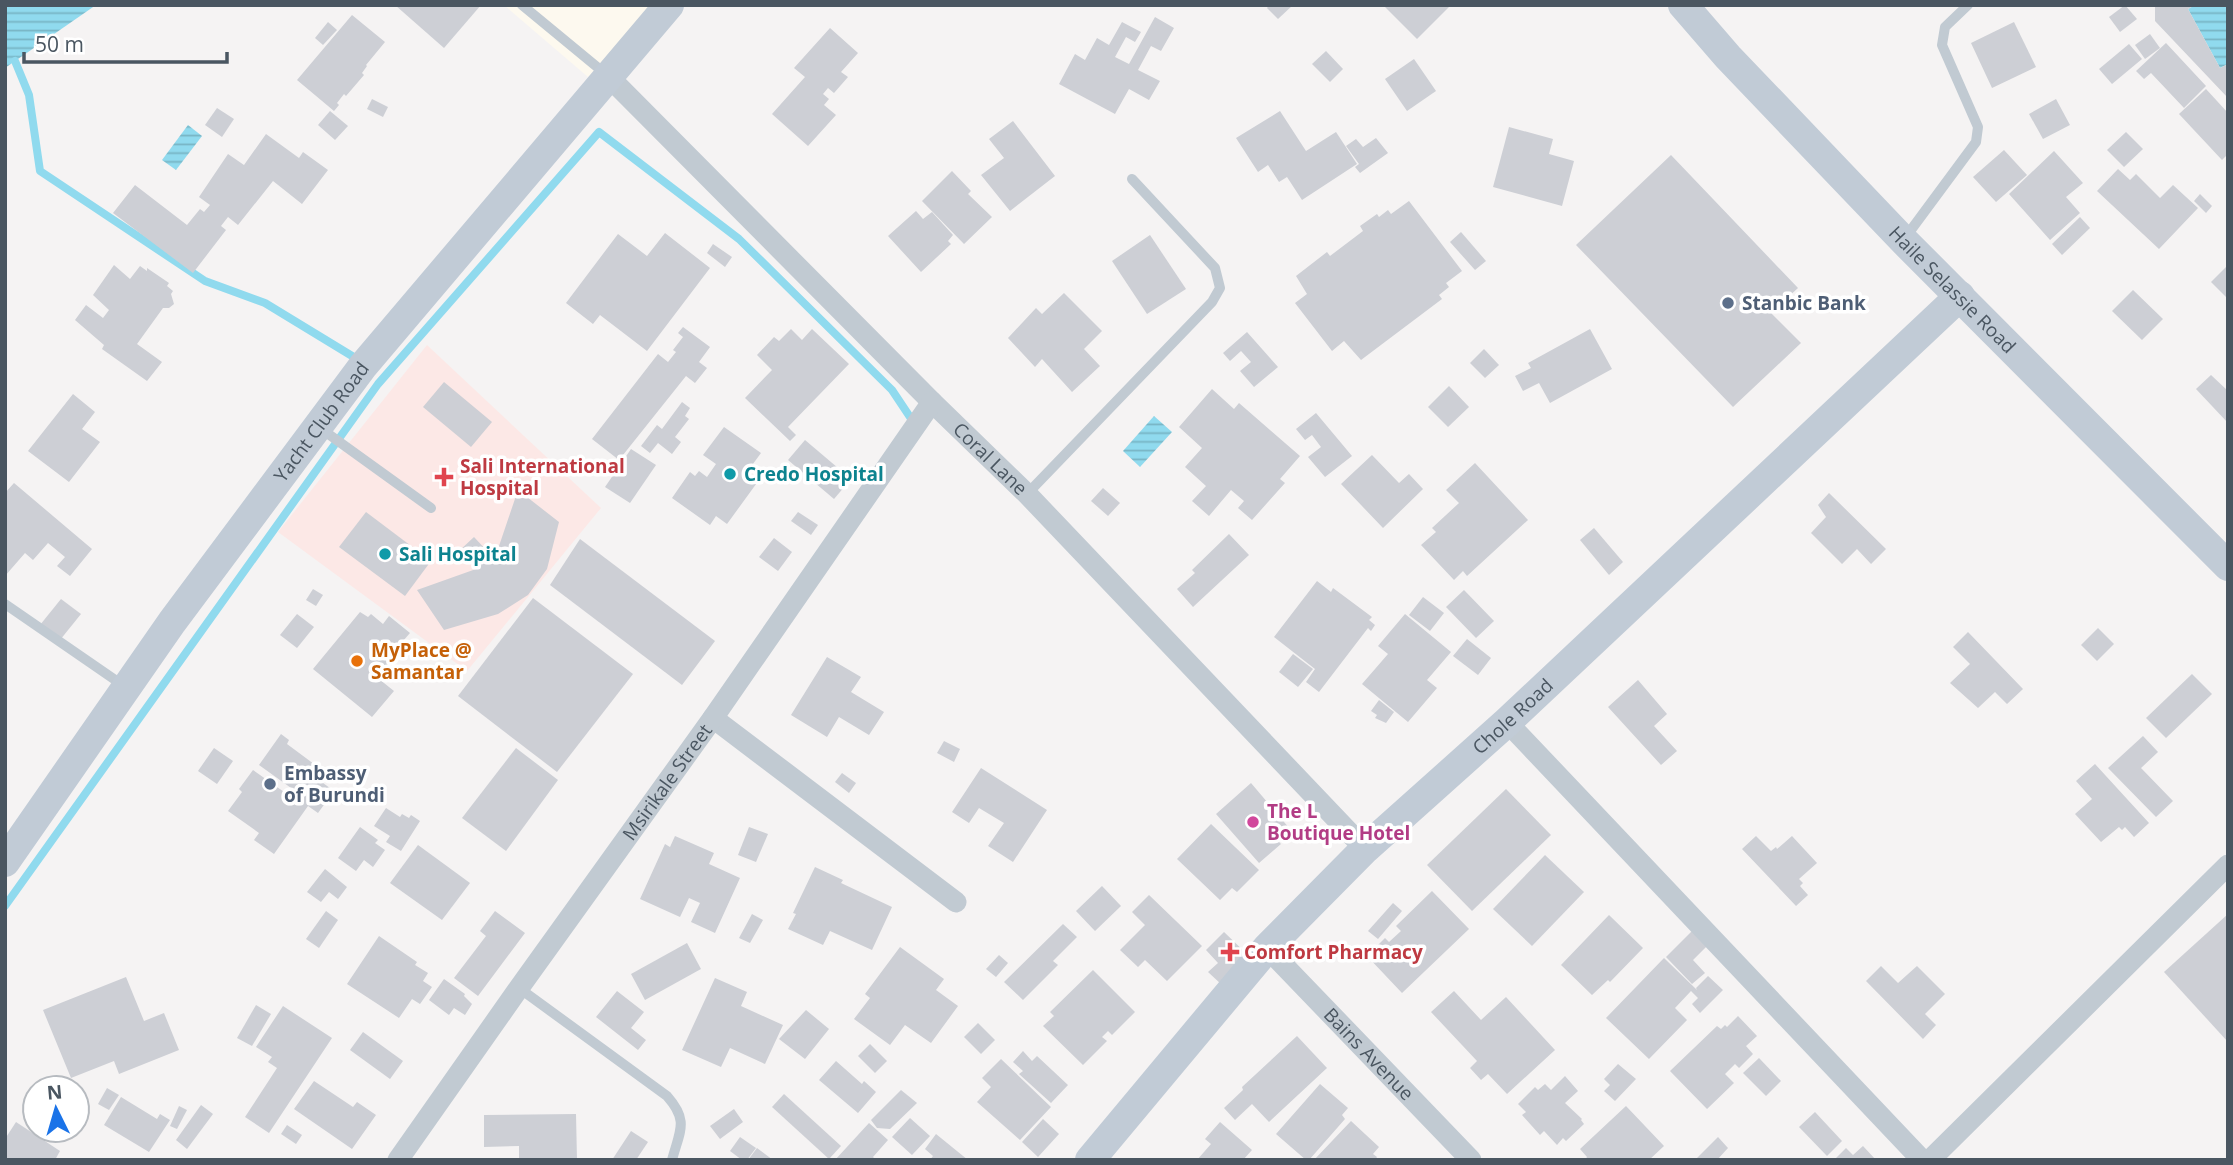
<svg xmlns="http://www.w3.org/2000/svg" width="2233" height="1165" viewBox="0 0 2233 1165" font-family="'Open Sans',sans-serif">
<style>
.commercial{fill:#fdf9ef}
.medical{fill:#fce8e6}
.water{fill:url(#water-rules)}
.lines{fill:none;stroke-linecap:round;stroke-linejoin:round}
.stream{stroke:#90daee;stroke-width:8}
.building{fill:#cdcfd5}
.lane{stroke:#c1cad2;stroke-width:10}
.street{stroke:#c1cad2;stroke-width:21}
.secondary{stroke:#c1cbd6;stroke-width:30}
.service-dot{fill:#5c6f8a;stroke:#fff;stroke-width:2.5}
.culture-dot{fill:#0f9aa8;stroke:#fff;stroke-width:2.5}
.health-dot{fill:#e0444e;stroke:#fff;stroke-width:2.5}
.food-dot{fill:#e8710a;stroke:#fff;stroke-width:2.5}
.hotel-dot{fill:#d1479c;stroke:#fff;stroke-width:2.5}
.labels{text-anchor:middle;stroke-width:7;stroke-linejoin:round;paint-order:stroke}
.street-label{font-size:19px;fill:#4a5661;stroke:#fff}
.service-label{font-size:19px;font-weight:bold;fill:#4e5e75;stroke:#fff;text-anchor:start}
.health-label{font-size:19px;font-weight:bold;fill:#be3a42;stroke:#fff;text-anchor:start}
.culture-label{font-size:19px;font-weight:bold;fill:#0d838f;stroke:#fff;text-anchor:start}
.food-label{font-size:19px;font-weight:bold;fill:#c56008;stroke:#fff;text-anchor:start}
.hotel-label{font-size:19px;font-weight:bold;fill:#b23c85;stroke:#fff;text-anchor:start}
</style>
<defs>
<pattern id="water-rules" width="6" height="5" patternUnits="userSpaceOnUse" patternTransform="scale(1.75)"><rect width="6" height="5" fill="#90daee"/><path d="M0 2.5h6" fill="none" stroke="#78b4c4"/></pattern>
</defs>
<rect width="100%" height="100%" fill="#f5f3f3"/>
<!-- commercial -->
<polygon class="commercial" points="504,5 652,5 588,77"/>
<!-- medical -->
<polygon class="medical" points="427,345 601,508 467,671 278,532"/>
<!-- water -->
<g class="water">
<polygon points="5,5 96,5 5,68"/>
<polygon points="2195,5 2228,5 2228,64 2220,68 2188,9"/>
<polygon points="188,125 202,136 176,170 162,160"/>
<polygon points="1154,416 1172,432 1140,467 1123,451"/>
</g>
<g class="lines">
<!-- stream -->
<g class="stream">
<polyline points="15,61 29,95 40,171 205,281 265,303 357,359"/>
<polyline points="5,906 378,384 599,132 739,239 892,390 912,420"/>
</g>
</g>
<!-- building -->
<g class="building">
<polygon points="395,5 481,5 444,48"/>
<polygon points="1269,5 1293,5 1278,19 1267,8"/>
<polygon points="1383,5 1451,5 1417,39"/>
<polygon points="2125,5 2137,19 2120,32 2109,17"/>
<polygon points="2155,5 2195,5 2188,9 2220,68 2228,64 2228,98 2155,21"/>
<polygon points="352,15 385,42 366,65 367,66 362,73 364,75 346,96 344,94 337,103 339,105 334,111 297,80"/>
<polygon points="1155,17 1174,28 1161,51 1151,46 1138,70 1160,81 1149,100 1129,89 1115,114 1059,84 1075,54 1085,60 1097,38 1109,45 1122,22 1141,32 1135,42 1126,37 1115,57 1129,64"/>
<polygon points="328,22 337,30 323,45 315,38"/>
<polygon points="2014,22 2036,67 1992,88 1971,43"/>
<polygon points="830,28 858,53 841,72 848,77 834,93 828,88 823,94 829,99 824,105 836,115 808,146 772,114 805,77 794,68"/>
<polygon points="2150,34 2160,48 2145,59 2135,45"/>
<polygon points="2166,43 2206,86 2184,108 2151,73 2144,79 2136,71"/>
<polygon points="2129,44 2142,59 2112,84 2099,69"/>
<polygon points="1326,51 1343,69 1330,82 1312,64"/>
<polygon points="1414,59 1436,91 1407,111 1385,79"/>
<polygon points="2206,89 2228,113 2228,154 2222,160 2179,114"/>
<polygon points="372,99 388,107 383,117 367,109"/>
<polygon points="2056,99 2070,125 2043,139 2029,114"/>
<polygon points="217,108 234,119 222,137 205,125"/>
<polygon points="330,111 348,126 335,140 318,125"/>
<polygon points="1280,111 1306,151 1336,132 1357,164 1302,200 1287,177 1279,182 1268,165 1258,172 1236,138"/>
<polygon points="1013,121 1055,176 1010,211 981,175 1004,158 989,139"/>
<polygon points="1509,127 1553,139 1549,154 1574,161 1562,206 1493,187"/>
<polygon points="2126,132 2143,149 2124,167 2107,150"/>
<polygon points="266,134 299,158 303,152 328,170 302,204 273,181 238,225 228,217 221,226 226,230 193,273 113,213 135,185 187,225 200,209 204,212 210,205 199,197 228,154 244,165"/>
<polygon points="1376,138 1388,153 1360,173 1355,167 1359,164 1346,146 1356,139 1363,147"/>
<polygon points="2004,150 2027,175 1996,202 1973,177"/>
<polygon points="2054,151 2083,183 2066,197 2080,213 2050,240 2009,194"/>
<polygon points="1671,155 1798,288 1771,313 1801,343 1733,407 1576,245"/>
<polygon points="2118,169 2130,180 2136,174 2160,198 2173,185 2198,208 2159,249 2097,191"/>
<polygon points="952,171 971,191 968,194 992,217 964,244 922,201"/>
<polygon points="2200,194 2212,206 2206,213 2194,201"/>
<polygon points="1409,201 1462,271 1446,283 1449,287 1439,295 1442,299 1361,360 1344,341 1332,351 1295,303 1307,294 1296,276 1327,252 1330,256 1363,231 1360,226 1377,214 1379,217 1388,210 1391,214"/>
<polygon points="916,211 923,219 932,212 953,235 948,241 951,244 921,272 888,236"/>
<polygon points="2080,217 2090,228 2062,255 2052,244"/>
<polygon points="1461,232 1486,261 1475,270 1450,242"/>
<polygon points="665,233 710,268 647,351 600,315 593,324 566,303 618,234 647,256"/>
<polygon points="1150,235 1186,289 1147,314 1112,261"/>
<polygon points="713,244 732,257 725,267 707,253"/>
<polygon points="114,265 130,279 140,266 147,271 147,268 169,283 167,286 173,291 171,294 174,304 169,308 163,308 137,344 162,362 147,381 102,349 104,345 75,320 86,305 103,318 109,310 93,295"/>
<polygon points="2228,265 2228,299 2211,282"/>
<polygon points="2133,290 2163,319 2142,340 2112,311"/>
<polygon points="1064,293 1102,331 1084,349 1100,366 1072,392 1042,359 1035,367 1008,338 1036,308 1042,314"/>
<polygon points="683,327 710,347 699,362 707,368 695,383 686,376 619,460 592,439 658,354 668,362 676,352 673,350 683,337 678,333"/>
<polygon points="791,329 802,340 812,329 849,364 788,427 796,435 790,441 745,398 772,370 757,355 774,337 779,341"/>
<polygon points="1590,329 1612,369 1550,403 1539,383 1523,391 1515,376 1531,368 1528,363"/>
<polygon points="1247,332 1278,367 1254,387 1240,371 1251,362 1241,351 1230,361 1223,353"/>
<polygon points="1484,349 1499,365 1485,378 1470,363"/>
<polygon points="2211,375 2228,391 2228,423 2196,389"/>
<polygon points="444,382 492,422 471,447 423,407"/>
<polygon points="1449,386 1469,407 1448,427 1428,407"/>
<polygon points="1212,389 1234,409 1239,403 1300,456 1280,479 1285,483 1252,520 1238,508 1244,501 1231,490 1209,516 1192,501 1206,486 1185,467 1202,448 1179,427"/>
<polygon points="73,394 95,412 82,429 100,442 69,482 28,451"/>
<polygon points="682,402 690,408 685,416 689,419 675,437 681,442 672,454 658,443 650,453 641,446 657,425 662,429"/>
<polygon points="1316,413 1352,456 1325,477 1308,457 1321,447 1312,435 1305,440 1296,429"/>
<polygon points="724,427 761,453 747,472 759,480 727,524 716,516 710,525 672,498 690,472 695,476 699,471 707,477 716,464 703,455"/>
<polygon points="805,440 851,479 834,499 788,460"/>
<polygon points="631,449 656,465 630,503 605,487"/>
<polygon points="1372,455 1399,483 1409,474 1423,489 1383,528 1341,484"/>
<polygon points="1475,463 1528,520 1467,576 1463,571 1454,580 1421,545 1436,532 1432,528 1459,503 1446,490"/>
<polygon points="14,483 92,549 70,576 57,566 65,557 48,543 33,560 25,553 5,576 5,493"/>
<polygon points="1103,488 1120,503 1108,516 1091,501"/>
<polygon points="518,490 559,522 547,569 528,595 498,614 444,630 417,590 476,569 459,551 474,537 489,553 499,546"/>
<polygon points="1829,493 1886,549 1871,564 1857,549 1842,564 1811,533 1826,517 1818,505"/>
<polygon points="366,512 431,561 405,596 339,547"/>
<polygon points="798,512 818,525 811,535 791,521"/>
<polygon points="1594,528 1623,562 1609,575 1580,540"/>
<polygon points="1229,534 1249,555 1193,607 1177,589 1195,573 1192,570"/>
<polygon points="774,538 792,552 778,571 759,557"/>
<polygon points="580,539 715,641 682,685 550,585"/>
<polygon points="1317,581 1331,592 1333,588 1372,617 1369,620 1375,625 1371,631 1368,628 1319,692 1306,682 1315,669 1274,637"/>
<polygon points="313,589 323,595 316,606 306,600"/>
<polygon points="1464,590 1494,621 1476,638 1446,607"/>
<polygon points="1423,597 1444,613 1430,631 1409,615"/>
<polygon points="533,598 633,674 557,772 458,696"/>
<polygon points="61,599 81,614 60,640 40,625"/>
<polygon points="360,612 368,617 371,614 383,624 389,616 410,633 396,649 401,653 379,679 394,691 372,717 313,669"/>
<polygon points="297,614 314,627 297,648 280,635"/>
<polygon points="1405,614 1451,652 1427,680 1437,688 1408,722 1362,684 1388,654 1378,646"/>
<polygon points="2098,628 2114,644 2097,661 2081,645"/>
<polygon points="1968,632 2023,689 2007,704 1995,692 1978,708 1950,683 1970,664 1953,647"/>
<polygon points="1467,639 1491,658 1478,675 1453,656"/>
<polygon points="1293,654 1313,669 1298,687 1279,672"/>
<polygon points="827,657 861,677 851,692 884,712 869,735 839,717 827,737 791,715"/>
<polygon points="2192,674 2212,694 2166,738 2146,718"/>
<polygon points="1638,680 1667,714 1654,726 1677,751 1661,765 1608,707"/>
<polygon points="1379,700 1394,712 1386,723 1375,718 1377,715 1371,711"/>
<polygon points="281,734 289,740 287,744 318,767 312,775 334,791 318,813 308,806 274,854 254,840 259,833 228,811 242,792 239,789 253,770 294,799 298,793 259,765"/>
<polygon points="2143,736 2158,752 2141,768 2173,801 2156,817 2108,768"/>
<polygon points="944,741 960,749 954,762 937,753"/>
<polygon points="214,748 233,761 217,784 198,771"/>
<polygon points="516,748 558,780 506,851 462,818"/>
<polygon points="2095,764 2149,823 2134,837 2125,827 2122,830 2119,827 2101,842 2075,814 2092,799 2076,781"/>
<polygon points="981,768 1047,810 1013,862 988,846 1004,823 979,808 969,823 952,812"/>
<polygon points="842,773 856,783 849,793 835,782"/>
<polygon points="1251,783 1290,829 1277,840 1281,844 1259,863 1216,814"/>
<polygon points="1506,789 1551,835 1472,911 1427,865"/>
<polygon points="386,808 400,817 402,814 409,818 411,815 420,821 401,851 386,842 390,836 374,826"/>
<polygon points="1211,824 1259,870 1237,892 1232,888 1220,900 1177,859"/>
<polygon points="360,827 378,840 375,843 385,850 373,867 364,860 356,871 338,858"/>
<polygon points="749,827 768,834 756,862 738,855"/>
<polygon points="675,836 714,853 709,864 740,878 715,933 691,922 700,903 689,898 680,917 640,899 665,844 670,847"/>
<polygon points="1756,836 1771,851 1776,847 1777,849 1792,836 1817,863 1799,879 1803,883 1800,886 1808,895 1796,906 1742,849"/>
<polygon points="418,845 470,883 442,920 390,883"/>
<polygon points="1545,855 1584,892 1532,946 1493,909"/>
<polygon points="815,867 843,880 841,883 892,907 872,950 830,931 823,945 788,929 796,914 793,913"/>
<polygon points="325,869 347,887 338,899 329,892 321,902 307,892"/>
<polygon points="1102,886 1121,906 1095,931 1076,911"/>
<polygon points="1432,891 1469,929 1402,993 1367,956 1385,938 1389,942 1401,931 1396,926"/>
<polygon points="1149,895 1202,946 1167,981 1145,960 1138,967 1120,950 1145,925 1132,912"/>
<polygon points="1393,903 1402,911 1378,939 1368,931"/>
<polygon points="326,911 338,920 319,948 306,939"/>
<polygon points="495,911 525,933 478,996 454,978 486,936 480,931"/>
<polygon points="752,914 763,920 750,943 739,938"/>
<polygon points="2228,914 2228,1042 2164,972"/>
<polygon points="1609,915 1643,948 1610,982 1608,980 1592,995 1561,965"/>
<polygon points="1063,924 1077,937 1053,961 1058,965 1023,1000 1004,982"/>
<polygon points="1693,930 1708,945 1693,960 1705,973 1692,984 1666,957"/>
<polygon points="1224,932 1249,956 1221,984 1208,972 1218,963 1206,950"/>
<polygon points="379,936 417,962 415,965 428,973 423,981 432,987 420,1004 412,999 399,1018 347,984"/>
<polygon points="687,943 701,969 645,1000 631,974"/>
<polygon points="900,947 944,979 936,990 958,1006 931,1043 905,1025 890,1045 854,1019 870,998 865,994"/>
<polygon points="999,955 1008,963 996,977 986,969"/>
<polygon points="1664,958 1697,990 1696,988 1708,976 1723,990 1700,1013 1692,1004 1698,998 1691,991 1675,1008 1687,1020 1649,1059 1606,1018"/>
<polygon points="1881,966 1898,983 1917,966 1945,994 1925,1014 1936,1025 1923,1039 1866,981"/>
<polygon points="1093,970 1135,1012 1112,1035 1108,1031 1102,1037 1107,1041 1083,1065 1043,1026 1054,1016 1050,1012"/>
<polygon points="126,977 144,1021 164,1013 179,1050 119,1074 114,1061 71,1078 43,1010"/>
<polygon points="715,978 747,992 741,1006 783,1025 765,1064 730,1048 721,1067 682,1050"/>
<polygon points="444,979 465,994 464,996 472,1004 465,1015 454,1008 449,1015 429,1000"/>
<polygon points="617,991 644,1012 631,1028 646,1040 638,1050 596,1017"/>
<polygon points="1454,991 1481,1020 1506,997 1555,1050 1507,1094 1488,1074 1481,1080 1470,1068 1477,1061 1431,1012"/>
<polygon points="256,1005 271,1014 252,1046 237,1038"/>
<polygon points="283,1006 332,1038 269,1133 245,1117 277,1068 268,1062 272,1057 256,1047"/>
<polygon points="806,1010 829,1029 805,1059 779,1039"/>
<polygon points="1738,1016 1757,1036 1746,1046 1753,1054 1739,1068 1735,1064 1725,1074 1734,1083 1707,1109 1670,1071 1717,1026 1721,1029 1725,1025 1727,1027"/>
<polygon points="978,1023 995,1040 981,1054 964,1037"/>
<polygon points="363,1032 403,1061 390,1079 350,1050"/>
<polygon points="1297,1036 1327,1068 1269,1122 1252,1104 1235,1120 1224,1108 1243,1090 1242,1087"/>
<polygon points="870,1044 887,1061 875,1073 858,1056"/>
<polygon points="1023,1051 1032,1061 1037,1056 1068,1085 1051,1103 1019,1074 1023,1071 1013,1062"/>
<polygon points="1759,1058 1781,1081 1766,1096 1743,1073"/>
<polygon points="1001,1059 1051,1107 1020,1140 977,1102 991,1087 982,1078"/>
<polygon points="836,1061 862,1084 864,1081 876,1092 858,1113 819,1080"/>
<polygon points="1618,1064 1636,1079 1615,1101 1604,1091 1610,1085 1604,1079"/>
<polygon points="1565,1076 1578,1091 1565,1103 1582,1119 1581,1120 1584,1124 1566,1141 1563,1138 1557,1145 1544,1131 1540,1135 1522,1115 1526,1112 1518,1104 1535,1087 1538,1090 1545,1084 1551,1090"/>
<polygon points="314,1081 353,1107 357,1102 376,1115 352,1149 294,1109"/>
<polygon points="1320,1084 1348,1108 1342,1115 1345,1119 1309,1160 1306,1160 1276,1134"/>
<polygon points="107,1088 119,1095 109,1110 98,1104"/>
<polygon points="901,1090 917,1103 890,1129 877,1128 871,1120"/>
<polygon points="784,1094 841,1146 829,1159 772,1107"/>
<polygon points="121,1097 157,1119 160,1114 170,1120 149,1152 104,1125"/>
<polygon points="201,1105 213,1114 187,1149 176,1140"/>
<polygon points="179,1106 187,1110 177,1129 170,1126"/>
<polygon points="1626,1106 1664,1146 1649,1160 1585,1160 1587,1157 1580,1149"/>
<polygon points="734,1109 743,1122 720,1139 710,1126"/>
<polygon points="1815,1112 1842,1141 1827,1156 1799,1127"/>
<polygon points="576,1114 577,1160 519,1160 519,1146 484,1147 484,1115"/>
<polygon points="910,1118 930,1136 912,1155 892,1137"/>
<polygon points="1043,1119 1059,1134 1038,1157 1022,1142"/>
<polygon points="1351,1121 1379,1147 1373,1154 1377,1157 1375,1160 1314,1160"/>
<polygon points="16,1122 60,1151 55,1160 5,1160 5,1139"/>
<polygon points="1220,1122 1252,1150 1243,1160 1197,1160 1211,1144 1205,1139"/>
<polygon points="869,1123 888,1140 873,1157 876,1160 835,1160"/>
<polygon points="287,1125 302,1135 296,1144 281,1134"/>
<polygon points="631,1131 648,1142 636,1160 612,1160"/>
<polygon points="936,1134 968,1160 930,1160 933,1156 925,1149"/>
<polygon points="740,1137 756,1148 747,1160 742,1160 730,1151"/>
<polygon points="1718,1137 1728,1148 1717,1160 1699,1160 1697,1158"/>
<polygon points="1863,1146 1876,1160 1834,1160 1846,1148 1853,1155"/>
<polygon points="757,1148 773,1160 748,1160"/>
</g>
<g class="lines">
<!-- lane -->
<g class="lane">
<polyline points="522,5 608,76"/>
<polyline points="1905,238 1976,142 1978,127 1942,45 1945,27 1968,5"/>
<polyline points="320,428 431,508"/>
<polyline points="1027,494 1212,302 1220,288 1215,268 1132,179"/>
<polyline points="5,604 124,686"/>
<path d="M519,988L667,1096C689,1121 680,1130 672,1160"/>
</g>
<!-- street -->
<g class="street">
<path id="s1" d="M608,76L932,402L1027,494L1365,849"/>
<polyline points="713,718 956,902"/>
<polyline points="1507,722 1922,1160"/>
<path id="s2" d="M1267,948L1471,1160"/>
<path id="s3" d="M398,1160L519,988L713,718L932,402"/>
<polyline points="1930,1160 2228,865"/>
</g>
<!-- secondary -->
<g class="secondary">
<path id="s4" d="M1683,5L1728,57L1903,240L2228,566"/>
<path id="s5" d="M5,862L172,622L363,366L669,5"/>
<path id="s6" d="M1090,1160L1267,948L1365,849L1507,722L1960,296"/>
</g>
</g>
<!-- markers -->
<g class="service-dot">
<circle cx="1728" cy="303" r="7"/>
<circle cx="270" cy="784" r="7"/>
</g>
<g class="culture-dot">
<circle cx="730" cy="474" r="7"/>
<circle cx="385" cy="554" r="7"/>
</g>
<g class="health-dot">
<path d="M440.5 466.5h7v7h7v7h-7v7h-7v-7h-7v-7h7z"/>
<path d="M1226.5 941.5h7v7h7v7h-7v7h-7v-7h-7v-7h7z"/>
</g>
<circle class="food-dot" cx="357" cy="661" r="7"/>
<circle class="hotel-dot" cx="1253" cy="822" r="7"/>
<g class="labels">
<!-- street labels -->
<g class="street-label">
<text dy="7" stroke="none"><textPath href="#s4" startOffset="392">Haile Selassie Road</textPath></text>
<text dy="7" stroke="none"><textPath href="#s5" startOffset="542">Yacht Club Road</textPath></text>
<text dy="7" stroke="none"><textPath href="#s1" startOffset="541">Coral Lane</textPath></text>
<text dy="7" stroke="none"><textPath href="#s6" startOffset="614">Chole Road</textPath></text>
<text dy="7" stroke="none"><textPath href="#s3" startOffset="464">Msirikale Street</textPath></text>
<text dy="7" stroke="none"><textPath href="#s2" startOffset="147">Bains Avenue</textPath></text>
</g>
<!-- service labels -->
<g class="service-label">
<text x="1742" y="310">Stanbic Bank</text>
<text x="284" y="780">Embassy<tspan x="284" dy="22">of Burundi</tspan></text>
</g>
<!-- health labels -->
<g class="health-label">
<text x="460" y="473">Sali International<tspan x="460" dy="22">Hospital</tspan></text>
<text x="1244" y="959">Comfort Pharmacy</text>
</g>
<!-- culture labels -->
<g class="culture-label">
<text x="744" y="481">Credo Hospital</text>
<text x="399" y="561">Sali Hospital</text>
</g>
<!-- food labels -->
<g class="food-label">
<text x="371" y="657">MyPlace @<tspan x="371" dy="22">Samantar</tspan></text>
</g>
<!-- hotel labels -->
<g class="hotel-label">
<text x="1267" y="818">The L<tspan x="1267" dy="22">Boutique Hotel</tspan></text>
</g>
</g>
<!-- border -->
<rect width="2233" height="1165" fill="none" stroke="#4a5661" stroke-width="14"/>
<!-- north arrow -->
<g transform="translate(56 1109) rotate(355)"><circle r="33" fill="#ffffff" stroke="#b7bbc0" stroke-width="2"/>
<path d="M0-5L12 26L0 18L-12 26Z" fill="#1a73e8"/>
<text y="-10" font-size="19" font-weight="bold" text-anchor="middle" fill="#4a5661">N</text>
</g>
<!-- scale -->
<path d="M24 52v10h203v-10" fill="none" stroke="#4a5661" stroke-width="3.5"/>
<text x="35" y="52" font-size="21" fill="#4a5661" stroke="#ffffff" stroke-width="5" paint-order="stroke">50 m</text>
</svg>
